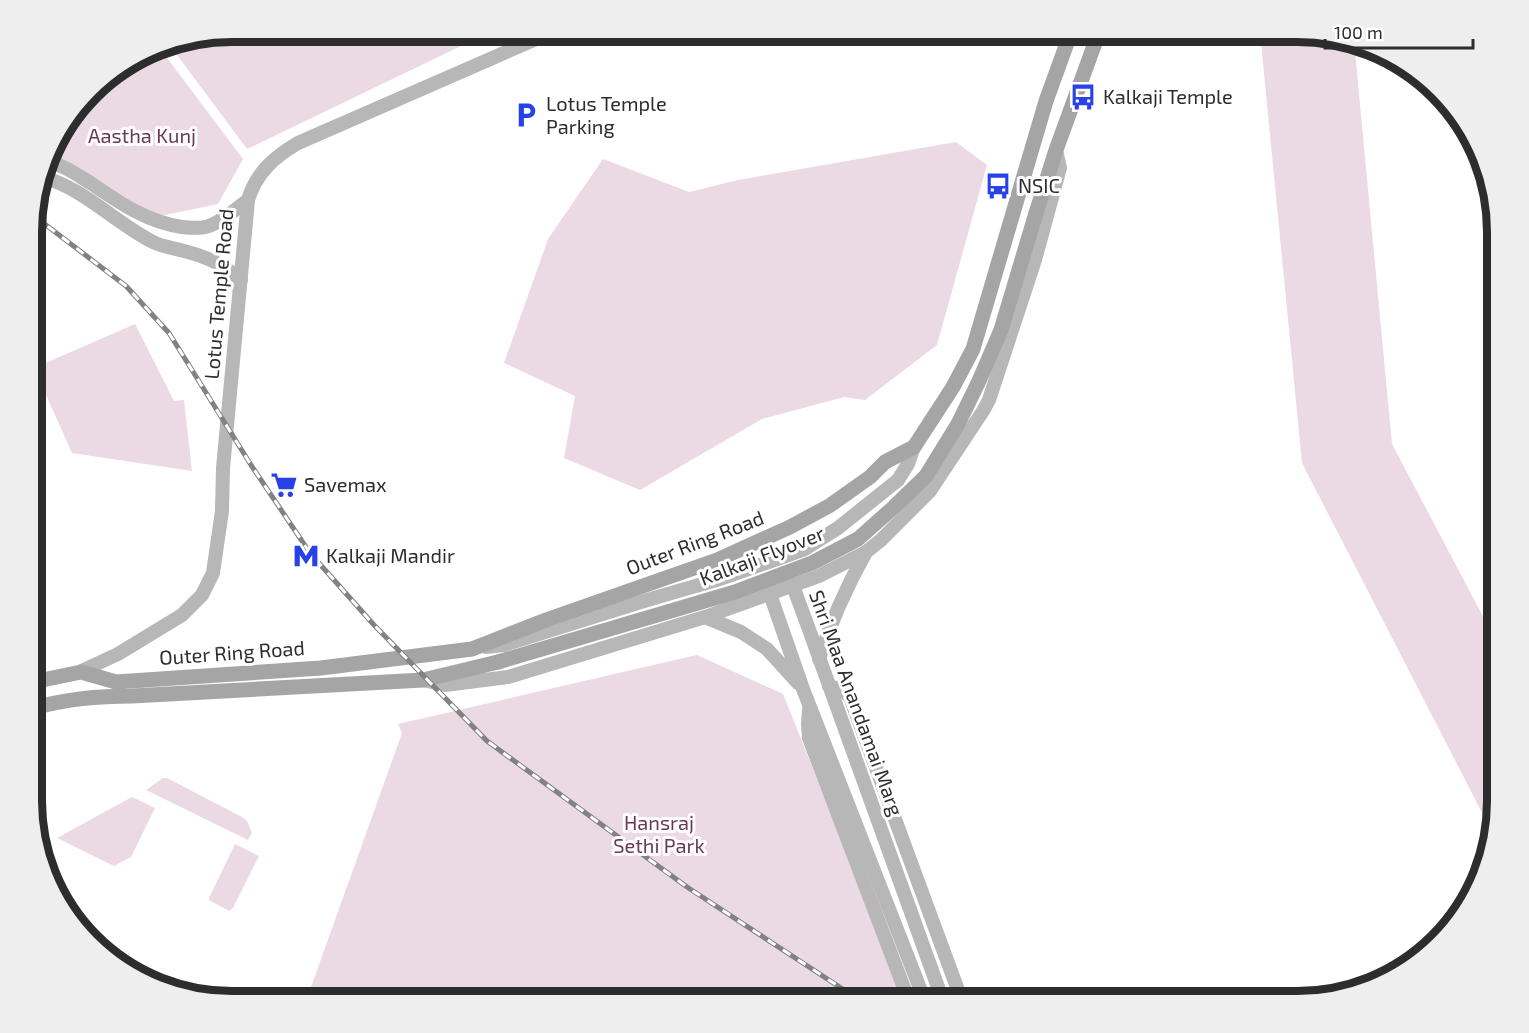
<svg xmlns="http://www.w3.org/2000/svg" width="1529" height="1033" viewBox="0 0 1529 1033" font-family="'Exo 2',sans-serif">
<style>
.green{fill:#ebd9e4}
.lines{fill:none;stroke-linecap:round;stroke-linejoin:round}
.secondary{stroke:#b7b7b7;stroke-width:14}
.primary{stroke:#a5a5a5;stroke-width:15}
.rail-casing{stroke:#828282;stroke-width:5}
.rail{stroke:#fff;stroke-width:3;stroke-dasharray:9;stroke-linecap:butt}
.primary-bridge{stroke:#a5a5a5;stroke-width:15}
.labels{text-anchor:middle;stroke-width:6;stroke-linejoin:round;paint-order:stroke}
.poi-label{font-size:20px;fill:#2d2d2d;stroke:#fff;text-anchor:start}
.park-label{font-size:20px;fill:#693953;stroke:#fff}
.street-label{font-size:20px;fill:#2d2d2d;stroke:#fff}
.rim{fill:none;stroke:#2d2d2d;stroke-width:8}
</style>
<rect width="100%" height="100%" fill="#fff"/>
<!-- green -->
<g class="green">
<polygon points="232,32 490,32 247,149 169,44"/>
<polygon points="1260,32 1310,32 1354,41 1392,444 1497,643 1497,814 1493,834 1302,463"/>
<polygon points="158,46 243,159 218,204 160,216 45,167 52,143 99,81"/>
<polygon points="956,142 987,165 937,345 865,400 844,397 762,419 640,490 564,458 575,396 504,363 548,239 603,159 689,192 738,180"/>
<polygon points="135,324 174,401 184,400 192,471 72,453 34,368"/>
<polygon points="697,655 783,694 906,1001 306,1001 402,733 398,724"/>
<polygon points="163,778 167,778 242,817 247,821 252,833 248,840 146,790"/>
<polygon points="132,797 155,808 131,857 114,866 57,838"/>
<polygon points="235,844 259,856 233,908 229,911 209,900 209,898"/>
</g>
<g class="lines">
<!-- secondary -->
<g class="secondary">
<path d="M47,161C64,165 77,175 92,184C120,203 147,222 182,227C191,228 201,229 209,226C223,221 236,209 248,200"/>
<path d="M42,177C84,188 115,223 153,242C163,247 174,248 184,251C208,257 222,264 241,280"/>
<polyline points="789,581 793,586 807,624 943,1001"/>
<polyline points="771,585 770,594 803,689 925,1001"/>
<polyline points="705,617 741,632 767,649 798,683"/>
<polyline points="486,647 504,645 644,601 723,578 803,550 838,528 898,480 908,464 914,447"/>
<path d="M819,659C831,621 847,586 866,552"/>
<path d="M77,673L118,654L182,615L202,595L213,573L214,566L222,511L223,468L248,200C256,173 274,157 298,143L552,32"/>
<polyline points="423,680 445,685 508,677 705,617 819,576 866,552 881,540 930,491 983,411 989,400 1035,260 1060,168 1056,150"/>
<polyline points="829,686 842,690 850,697 962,1001"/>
<polyline points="809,710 808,724 809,738 909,1001"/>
<polyline points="108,958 177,993"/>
</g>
<!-- primary -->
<g class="primary">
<polyline points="1036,213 1056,150 1099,32"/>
<polyline points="33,682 81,672 116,682 321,668 472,649 546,620 717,560 790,527 829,506 870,477 885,462 914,447 953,387 973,349 1046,101 1071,32"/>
<path d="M33,708C68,699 96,696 132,696L423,680L498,662"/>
</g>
<!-- rail casing -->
<g class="rail-casing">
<polyline id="rail" points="33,216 42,222 126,286 169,333 251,465 310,553 374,625 487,741 687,887 861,1001"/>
</g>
<!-- rail -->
<use href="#rail" class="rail"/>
<!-- primary-bridge -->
<polyline class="primary-bridge" points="498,662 735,592 812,563 858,539 894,507 926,476 958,424 979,381 1001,330 1036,213"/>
</g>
<!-- icons -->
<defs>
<g id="bus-bare" transform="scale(2.07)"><path d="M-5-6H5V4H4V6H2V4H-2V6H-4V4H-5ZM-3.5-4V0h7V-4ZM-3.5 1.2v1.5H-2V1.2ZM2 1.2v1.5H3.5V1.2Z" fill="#2842ea" stroke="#fff" stroke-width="2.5" paint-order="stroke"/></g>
<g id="parking-bare" transform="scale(2.07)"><path d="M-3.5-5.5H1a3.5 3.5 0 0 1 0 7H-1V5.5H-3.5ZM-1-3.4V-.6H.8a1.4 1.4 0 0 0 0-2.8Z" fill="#2842ea" stroke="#fff" stroke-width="2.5" paint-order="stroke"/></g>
<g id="supermarket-bare" transform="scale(2.07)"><path d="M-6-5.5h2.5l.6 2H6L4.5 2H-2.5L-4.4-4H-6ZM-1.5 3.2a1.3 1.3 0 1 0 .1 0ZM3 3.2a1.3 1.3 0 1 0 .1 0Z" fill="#2842ea" stroke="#fff" stroke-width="2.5" paint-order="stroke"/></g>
<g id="metro-bare" transform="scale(2.07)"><path d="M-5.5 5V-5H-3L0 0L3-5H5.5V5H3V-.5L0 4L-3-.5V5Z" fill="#2842ea" stroke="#fff" stroke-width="2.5" paint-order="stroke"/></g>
</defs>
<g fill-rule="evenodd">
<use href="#bus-bare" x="1083" y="97"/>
<use href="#parking-bare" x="526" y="115"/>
<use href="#bus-bare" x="998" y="186"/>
<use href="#supermarket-bare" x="284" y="485"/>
<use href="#metro-bare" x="306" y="556"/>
</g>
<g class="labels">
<!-- poi labels -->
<g class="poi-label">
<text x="1103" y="104">Kalkaji Temple</text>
<text x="546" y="111">Lotus Temple<tspan x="546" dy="23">Parking</tspan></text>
<text x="1018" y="193">NSIC</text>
<text x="304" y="492">Savemax</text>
<text x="326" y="563">Kalkaji Mandir</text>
</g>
<!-- park labels -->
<g class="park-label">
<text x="142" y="143">Aastha Kunj</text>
<text x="659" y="830">Hansraj<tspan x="659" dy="23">Sethi Park</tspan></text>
</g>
<!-- street labels -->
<g class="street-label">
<text transform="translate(219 294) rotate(-85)" y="7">Lotus Temple Road</text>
<text transform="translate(695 543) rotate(-21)" y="7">Outer Ring Road</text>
<text transform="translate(762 556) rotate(-21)" y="7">Kalkaji Flyover</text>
<text transform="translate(232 653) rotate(-4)" y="7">Outer Ring Road</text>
<text transform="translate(856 703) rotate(70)" y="7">Shri Maa Anandamai Marg</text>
</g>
</g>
<!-- crop -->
<path d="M0 0H1529V1033H0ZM232 42H1297A190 190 0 0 1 1487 232V801A190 190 0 0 1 1297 991H232A190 190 0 0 1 42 801V232A190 190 0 0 1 232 42Z" fill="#eee" fill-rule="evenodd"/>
<path class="rim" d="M232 42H1297A190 190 0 0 1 1487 232V801A190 190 0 0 1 1297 991H232A190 190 0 0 1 42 801V232A190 190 0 0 1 232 42Z"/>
<!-- scale -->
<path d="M1325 39v9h148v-9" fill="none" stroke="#2d2d2d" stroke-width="3"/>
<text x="1334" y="39" font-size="18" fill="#2d2d2d" stroke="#ffffff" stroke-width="4.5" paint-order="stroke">100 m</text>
</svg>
